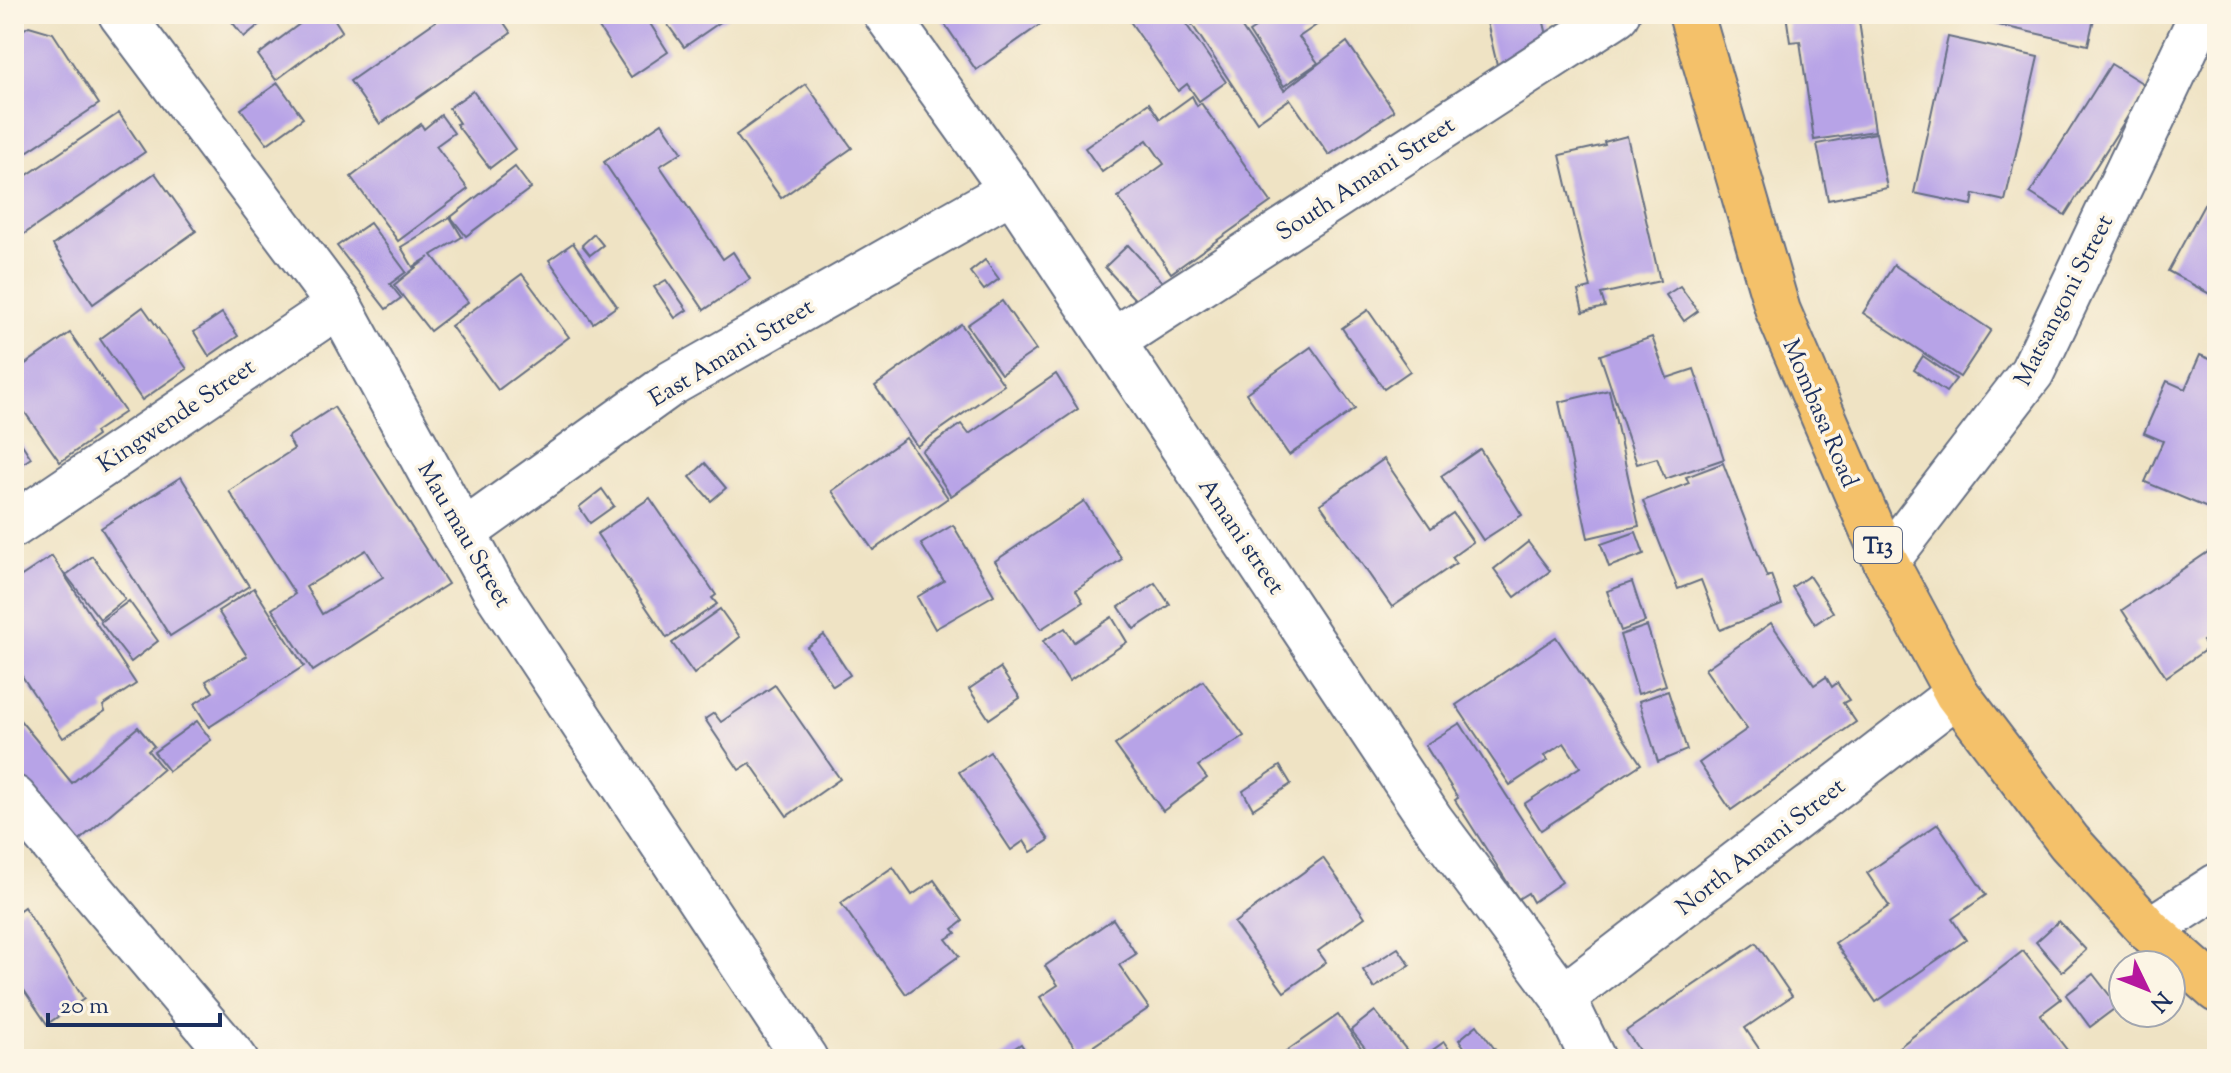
<svg xmlns="http://www.w3.org/2000/svg" width="2231" height="1073" viewBox="0 0 2231 1073" font-family="'Sorts Mill Goudy',serif">
<style>
.building{fill:#b7a3e7;fill-rule:evenodd}
.lines{fill:none;stroke-linecap:round;stroke-linejoin:round}
.street-casing{stroke:#656e82;stroke-width:48}
.highway-casing{stroke:#656e82;stroke-width:48}
.street{stroke:#fff;stroke-width:44}
.highway{stroke:#f4c16a;stroke-width:44}
.labels{text-anchor:middle;stroke-width:7;stroke-linejoin:round;paint-order:stroke}
.shield{fill:#fcf5e5;stroke:#5e6a86;stroke-width:2}
.shield-label{font-size:22px;font-weight:bold;fill:#1b2f5e}
.street-label{font-size:24px;fill:#1b2f5e;stroke:#fcf5e5}
</style>
<rect width="100%" height="100%" fill="#fcf5e5"/>
<filter id="ink" filterUnits="userSpaceOnUse"><feTurbulence type="fractalNoise" baseFrequency=".0125" numOctaves="2"/><feDisplacementMap in="SourceGraphic" scale="16" xChannelSelector="R" yChannelSelector="G"/><feConvolveMatrix kernelMatrix="1 2 1 2 8 2 1 2 1" color-interpolation-filters="sRGB"/></filter>
<filter id="wash" filterUnits="userSpaceOnUse"><feTurbulence type="fractalNoise" baseFrequency=".006" numOctaves="4" result="noise"/><feDisplacementMap in="SourceGraphic" scale="32" xChannelSelector="R" yChannelSelector="G"/><feGaussianBlur stdDeviation="1.8" result="paint"/><feColorMatrix in="noise" values="0 0 0 0 0 0 0 0 0 0 0 0 0 0 0 0 0 1.4 0 .05"/><feComposite in="paint" operator="in"/></filter>
<g filter="url(#wash)">
<rect width="100%" height="100%" fill="#efe3c4"/>
<g id="blocks">
<!-- building -->
<g class="building">
<polygon points="226,14 272,14 244,37"/>
<polygon points="313,14 331,14 342,31 276,80 258,55"/>
<polygon points="446,14 498,14 511,33 380,124 350,81"/>
<polygon points="590,14 644,14 668,52 631,77"/>
<polygon points="660,14 732,14 684,47"/>
<polygon points="938,14 1055,14 976,70"/>
<polygon points="1125,14 1179,14 1226,82 1199,101 1187,84 1178,91"/>
<polygon points="1185,14 1250,14 1238,22 1284,90 1347,42 1394,111 1329,155 1290,99 1257,122"/>
<polygon points="1277,14 1330,16 1299,37 1318,63 1284,86 1249,32"/>
<polygon points="1485,14 1542,14 1549,44 1498,69"/>
<polygon points="1786,14 1858,14 1875,131 1814,140 1800,41 1790,42"/>
<polygon points="1982,14 2095,14 2088,45 1980,21"/>
<polygon points="29,26 53,33 99,104 19,157 14,149 14,36"/>
<polygon points="1948,37 2038,57 2005,201 1974,194 1972,205 1914,193"/>
<polygon points="2111,64 2147,86 2065,215 2030,193"/>
<polygon points="278,83 303,118 267,144 241,109"/>
<polygon points="806,84 852,148 781,198 736,135"/>
<polygon points="473,91 515,149 490,168 456,124 459,123 449,108"/>
<polygon points="1192,96 1197,106 1201,103 1271,202 1171,273 1118,197 1164,164 1147,140 1102,172 1085,148 1149,103 1160,119"/>
<polygon points="119,113 145,152 21,236 14,224 14,184"/>
<polygon points="441,115 454,133 436,146 468,189 398,241 351,177 421,124 424,129"/>
<polygon points="662,123 682,152 660,166 723,259 733,252 750,279 704,310 604,162"/>
<polygon points="1876,133 1887,188 1828,200 1817,144"/>
<polygon points="1627,136 1660,281 1601,294 1605,307 1583,312 1578,291 1591,288 1560,155 1605,145 1604,142"/>
<polygon points="515,167 531,188 466,236 451,217"/>
<polygon points="155,173 196,231 93,304 53,245"/>
<polygon points="2217,181 2217,298 2168,271"/>
<polygon points="450,217 462,237 432,255 468,302 430,331 394,285 429,257 413,267 401,247"/>
<polygon points="370,223 406,272 390,284 401,298 386,309 337,246"/>
<polygon points="594,234 603,245 590,255 582,245"/>
<polygon points="573,243 617,306 593,323 549,260"/>
<polygon points="1128,245 1165,285 1142,307 1105,267"/>
<polygon points="985,260 999,279 984,290 970,272"/>
<polygon points="1894,265 1991,330 1960,377 1863,313"/>
<polygon points="522,274 569,337 498,390 451,326"/>
<polygon points="666,280 687,310 675,318 654,287"/>
<polygon points="1680,286 1698,311 1684,321 1666,295"/>
<polygon points="1002,301 1036,350 1001,374 967,325"/>
<polygon points="143,307 187,369 142,400 100,339"/>
<polygon points="1368,310 1410,371 1384,389 1342,328"/>
<polygon points="222,313 238,336 209,356 194,332"/>
<polygon points="961,324 1004,385 917,446 875,386"/>
<polygon points="70,333 125,412 95,432 97,436 60,462 14,397 14,372"/>
<polygon points="1652,337 1667,378 1694,369 1724,459 1665,479 1657,458 1637,464 1600,355"/>
<polygon points="1311,347 1355,409 1289,455 1246,393"/>
<polygon points="2200,355 2217,362 2217,512 2145,482 2163,441 2144,433 2167,381 2185,389"/>
<polygon points="1923,356 1956,379 1946,392 1914,370"/>
<polygon points="1056,374 1078,409 951,496 922,451 961,424 969,434"/>
<polygon points="1609,390 1639,526 1588,538 1559,402"/>
<path d="M334,407L448,584L313,671L272,609L295,594L229,491L294,449L288,437ZM366,550L383,577L322,614L306,587Z"/>
<polygon points="14,432 31,458 14,469"/>
<polygon points="906,438 948,498 873,550 832,491"/>
<polygon points="1480,449 1522,515 1483,540 1441,476"/>
<polygon points="1384,459 1431,528 1453,513 1473,542 1452,557 1456,563 1392,607 1320,504"/>
<polygon points="705,463 726,488 711,501 690,477"/>
<polygon points="1723,463 1767,577 1771,575 1782,605 1720,630 1701,580 1678,589 1643,501 1689,483 1686,477"/>
<polygon points="181,477 249,586 170,636 101,528"/>
<polygon points="602,489 614,506 590,523 579,507"/>
<polygon points="650,498 716,595 712,598 717,604 667,638 597,534"/>
<polygon points="1084,501 1122,559 1076,590 1083,602 1041,629 995,561"/>
<polygon points="953,525 994,595 935,629 917,597 944,581 921,544"/>
<polygon points="1636,532 1644,554 1609,567 1601,544"/>
<polygon points="1528,542 1550,571 1515,597 1494,569"/>
<polygon points="2217,546 2217,632 2203,641 2208,648 2166,677 2122,610"/>
<polygon points="52,556 136,684 103,706 105,711 63,738 14,664 14,581"/>
<polygon points="92,556 125,599 100,619 66,575"/>
<polygon points="1809,576 1833,612 1815,624 1792,587"/>
<polygon points="1632,582 1645,622 1621,631 1607,591"/>
<polygon points="1155,583 1170,605 1134,629 1119,607"/>
<polygon points="254,588 304,666 209,727 194,704 213,692 206,681 247,656 218,611"/>
<polygon points="129,601 158,641 131,662 100,622"/>
<polygon points="720,609 740,637 694,674 672,643"/>
<polygon points="1112,617 1127,642 1069,681 1043,641 1065,628 1074,642"/>
<polygon points="1771,623 1814,685 1826,677 1832,687 1837,683 1849,700 1843,703 1856,722 1731,810 1699,763 1747,729 1705,669"/>
<polygon points="1647,626 1666,685 1638,694 1620,635"/>
<polygon points="824,635 850,675 833,686 807,647"/>
<polygon points="1556,637 1641,764 1541,830 1524,804 1580,767 1564,743 1544,756 1548,760 1510,785 1456,705"/>
<polygon points="1000,668 1020,698 989,719 969,689"/>
<polygon points="1203,681 1244,736 1198,766 1207,778 1163,811 1115,745"/>
<polygon points="775,685 840,779 787,816 750,763 739,770 705,719 714,713 721,722"/>
<polygon points="1668,691 1687,750 1658,762 1639,701"/>
<polygon points="14,713 72,783 138,727 154,746 148,751 163,769 76,843 14,771"/>
<polygon points="197,721 211,740 169,771 154,752"/>
<polygon points="1460,723 1562,882 1533,902 1528,893 1518,899 1455,800 1458,798 1425,745"/>
<polygon points="990,752 1049,840 1031,852 1024,841 1011,850 959,772"/>
<polygon points="1280,766 1291,784 1253,809 1243,791"/>
<polygon points="1938,824 1986,895 1952,919 1966,940 1876,1002 1835,943 1889,906 1867,873"/>
<polygon points="1323,858 1365,917 1318,951 1326,962 1284,992 1234,923"/>
<polygon points="893,867 912,895 934,880 963,921 953,929 956,933 946,939 959,956 906,994 841,903"/>
<polygon points="24,907 84,999 47,1024 17,980 14,982 14,914"/>
<polygon points="1113,919 1136,954 1119,965 1149,1008 1080,1055 1040,997 1058,985 1045,966"/>
<polygon points="2059,921 2086,950 2062,972 2036,942"/>
<polygon points="1756,943 1792,996 1745,1028 1766,1059 1645,1059 1626,1031"/>
<polygon points="1398,948 1410,965 1374,988 1363,970"/>
<polygon points="2023,951 2061,999 2040,1015 2074,1059 1900,1059 1894,1051"/>
<polygon points="2093,974 2118,1006 2090,1027 2066,995"/>
<polygon points="1375,1011 1414,1059 1374,1059 1351,1030"/>
<polygon points="1338,1015 1369,1059 1275,1059"/>
<polygon points="1477,1025 1502,1059 1473,1059 1459,1040"/>
<polygon points="14,1029 22,1041 14,1046"/>
<polygon points="1444,1042 1456,1059 1420,1059"/>
<polygon points="1021,1044 1031,1059 998,1059"/>
</g>
</g>
</g>
<g filter="url(#ink)">
<use href="#blocks" fill-opacity="0" stroke="#656e82" stroke-width="2"/>
<g class="lines">
<!-- street casing -->
<g class="street-casing">
<g id="street">
<polyline points="121,14 339,305 494,589 805,1059"/>
<polyline points="886,14 1012,190 1431,820 1563,997 1593,1059"/>
<polyline points="1113,341 1617,14"/>
<polyline points="14,525 339,305"/>
<polyline points="463,533 672,383 1012,190"/>
<polyline points="1886,562 2032,372 2202,14"/>
<polyline points="14,798 235,1059"/>
<polyline points="2149,930 2217,886"/>
<polyline points="1563,997 1957,694"/>
</g>
</g>
<!-- highway casing -->
<g class="highway-casing">
<polyline id="highway" points="1691,14 1778,311 1886,562 1957,694 2069,842 2149,930 2217,990"/>
</g>
<!-- street -->
<use href="#street" class="street"/>
<!-- highway -->
<use href="#highway" class="highway"/>
</g>
</g>
<g class="labels">
<!-- shield labels -->
<rect class="shield" x="1854" y="527" width="48" height="36" rx="6"/>
<g class="shield-label">
<text x="1878" y="553">T13</text>
</g>
<!-- street labels -->
<g class="street-label">
<text transform="translate(1365 178) rotate(-33)" y="8">South Amani Street</text>
<text transform="translate(2063 300) rotate(-63)" y="8">Matsangoni Street</text>
<text transform="translate(731 352) rotate(-31)" y="8">East Amani Street</text>
<text transform="translate(1821 413) rotate(67)" y="8">Mombasa Road</text>
<text transform="translate(176 415) rotate(-34)" y="8">Kingwende Street</text>
<text transform="translate(465 534) rotate(60)" y="8">Mau mau Street</text>
<text transform="translate(1242 536) rotate(56)" y="8">Amani street</text>
<text transform="translate(1760 846) rotate(-38)" y="8">North Amani Street</text>
</g>
</g>
<!-- margin -->
<rect width="2231" height="1073" fill="none" stroke="#fcf5e5" stroke-width="48"/>
<!-- north arrow -->
<g transform="translate(2147 989) rotate(133)"><circle r="38" fill="#fcf5e5" stroke="#a2a6af" stroke-width="2"/>
<path d="M0-6L14 30L0 20L-14 30Z" fill="#b5179e"/>
<text y="-12" font-size="22" font-weight="bold" text-anchor="middle" fill="#1b2f5e">N</text>
</g>
<!-- scale -->
<path d="M48 1013v12h172v-12" fill="none" stroke="#1b2f5e" stroke-width="4"/>
<text x="60" y="1013" font-size="24" fill="#1b2f5e" stroke="#fcf5e5" stroke-width="6" paint-order="stroke">20 m</text>
</svg>
